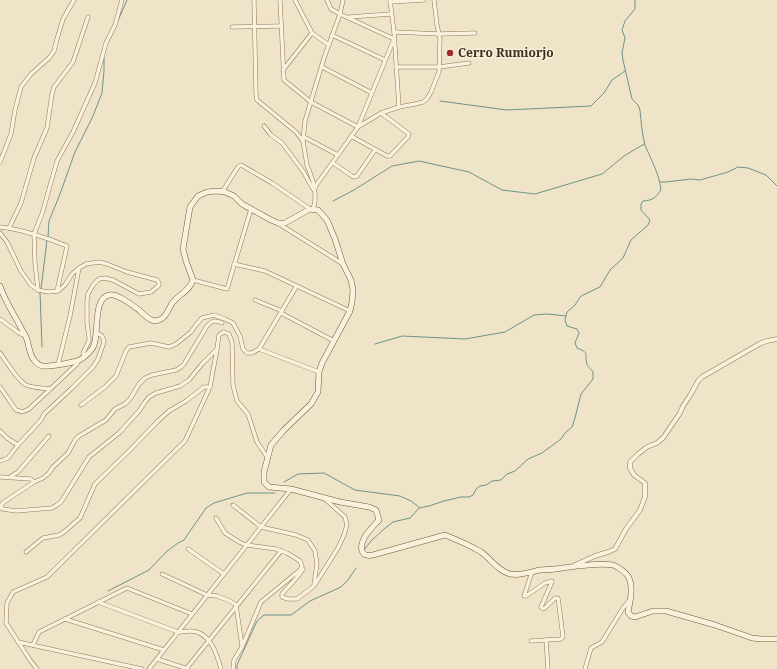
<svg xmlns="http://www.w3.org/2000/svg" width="777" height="669" viewBox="0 0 777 669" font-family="'Noto Serif',serif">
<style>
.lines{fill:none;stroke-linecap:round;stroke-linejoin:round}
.stream{stroke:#6f938a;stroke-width:1}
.minor-casing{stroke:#8d765c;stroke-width:4.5}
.tertiary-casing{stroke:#8d765c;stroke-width:5}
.secondary-casing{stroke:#6f573f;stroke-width:6}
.minor{stroke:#faf1dc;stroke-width:3.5}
.tertiary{stroke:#faf1dc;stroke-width:4}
.secondary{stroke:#faf1dc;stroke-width:5}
.poi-dot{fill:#9e2a2b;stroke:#f7eed8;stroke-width:1.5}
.labels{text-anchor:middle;stroke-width:3;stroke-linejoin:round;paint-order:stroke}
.poi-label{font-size:12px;font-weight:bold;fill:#3d2e20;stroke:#f7eed8;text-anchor:start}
</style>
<rect width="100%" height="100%" fill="#f0e4c8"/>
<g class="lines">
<!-- stream -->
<g class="stream">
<polyline points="117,23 127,0"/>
<polyline points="440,101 507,110 591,106 604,93 612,80 625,71"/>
<polyline points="660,182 666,182 691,179 700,180 728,172 738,167 748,168 766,175 777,186"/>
<polyline points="333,201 354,190 392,166 419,161 469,172 502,190 535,194 602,174 624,156 644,144"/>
<polyline points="48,237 49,221 60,194 75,152 93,116 102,93 104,71 104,58"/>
<polyline points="41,289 47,240"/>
<polyline points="40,292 42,347"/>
<polyline points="375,344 402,336 465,339 505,332 534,315 547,314 566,316"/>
<polyline points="284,482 298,474 324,473 355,490 400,496 411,501 419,507"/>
<path d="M364,550L371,541L384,529L393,522L410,518L419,508L429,506L444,501L461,497H469L473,495L476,489L480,486L486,485L492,481L501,480L507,474L515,471L528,459L542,453L561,439L565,433L572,427L575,418L581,394L593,379V372C591,369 587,366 587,364C584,353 590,353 577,348L575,343L579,333L577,329L567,326L565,320L567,312L575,305L581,296L600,287L610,270L623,258L631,240L648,225L650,220L641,210V204L643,201C654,200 655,198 661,190C659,173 651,160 645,145C642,134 641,121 640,110L638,105L632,99L623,60L622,53L625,38L622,30L625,21L635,9V0"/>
<polyline points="108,591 149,570 166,552 178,543 184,540 206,508 214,503 247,493 275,493"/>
<polyline points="237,669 237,665 257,621 264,615 291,615 310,601 341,587 348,580 356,568"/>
</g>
<!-- minor casing -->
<g class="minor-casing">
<g id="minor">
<polyline points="254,0 256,94 257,100 296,132 303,141"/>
<polyline points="280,0 284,80 311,102 358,127 394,39 340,14 331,9 327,0"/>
<polyline points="295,0 312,33 329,45"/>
<polyline points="390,0 394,32 399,107"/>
<polyline points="390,2 424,0"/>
<polyline points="349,17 391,14"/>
<polyline points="232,27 281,26"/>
<polyline points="394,32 439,34 475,33"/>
<polyline points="332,35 385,60"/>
<polyline points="322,67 372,93"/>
<polyline points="396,67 439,67 469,63"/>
<polyline points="283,70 312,33"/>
<polyline points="264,126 271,135 282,143 303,171 313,189"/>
<polyline points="351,136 387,156 390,156 408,137 409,134 381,113"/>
<polyline points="304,137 338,155"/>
<polyline points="0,162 11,134 15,110 21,87 31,74 49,58 54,51 57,39 63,19 74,0"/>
<polyline points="333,163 352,176 354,177 357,176 375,150"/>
<polyline points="314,190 317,184 358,127 381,113 399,107 415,104 423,102 427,99 431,92 439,72 440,39 437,25 434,0"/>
<polyline points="222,192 238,167 241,165 272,183 310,209"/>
<polyline points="313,210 315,201 315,193 313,181 307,165 303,141 305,121 324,58 340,14 343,0"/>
<polyline points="279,224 343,264"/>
<path d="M0,227C20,229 48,238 67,246L57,291"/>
<polyline points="9,228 21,203 34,158 47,128 52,94 54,87 73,62 88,17"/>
<polyline points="0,233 7,242 21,271 31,285 38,290 48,292 58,291 65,285 72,274 79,268 86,264 99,262 107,264 127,272 157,280 159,283 159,285 157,287 151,292 139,294 113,280 105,278 99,279 93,285 88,294 87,301 87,323 89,337 89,341 83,353 84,356"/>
<polyline points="234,264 265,271 350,311"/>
<polyline points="193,280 227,289 251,209"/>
<polyline points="38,290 35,263 34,234 42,214 57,161 73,132 95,83 106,43 115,25 122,0"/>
<polyline points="255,300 282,311"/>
<polyline points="281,313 334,341"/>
<polyline points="0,319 19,333 25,336"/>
<polyline points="224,332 229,334 232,342 233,385 237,401 248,414 257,442 268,458"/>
<path d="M217,349L202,364L189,380L180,386L156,393L149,397L145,402L139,411L119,433L89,457L61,502L57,505L52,508L16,511L3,509L1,508L2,504L4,502L34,482L43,478L49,473L53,467L68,453L75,440L79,436L106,420L115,409L125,404L130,399L139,384L145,378L152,375L176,370L181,367L184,364L207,326C213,320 214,320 222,323"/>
<polyline points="259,349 319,372"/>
<path d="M0,353C7,362 16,379 26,385C33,388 42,388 50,389"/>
<polyline points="58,365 70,316 79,268"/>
<path d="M0,387L16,410C22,412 24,412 29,409L77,364L78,361"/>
<polyline points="81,405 105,387 116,376 126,351 129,347 151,343 169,347 176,344 191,332 196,325 202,318 214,315 225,319 233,323 240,336 243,349 247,353 252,353 259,349 296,287"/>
<polyline points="0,431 7,438 18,445"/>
<polyline points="0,461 8,458 11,454 18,445 41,420 44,414 71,389 93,367 98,359 104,342 103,338 102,336 97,333"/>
<polyline points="0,477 31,479 34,482"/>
<polyline points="10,477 18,472 49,436"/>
<polyline points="233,505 261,527 296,535 308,540 315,551 317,564 314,584"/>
<polyline points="216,518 225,533 239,542 246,545 276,549 287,553 300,561 302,566 300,570 261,602 242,647 234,660 233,669"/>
<polyline points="188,549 224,574"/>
<polyline points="26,552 43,538 59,535 64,532 80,518 95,484 130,450 158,421 169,411 186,401 204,387 210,387"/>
<polyline points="303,569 299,575 282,594 282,597 288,599 297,599 314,586 338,548 344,535 347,525 345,517 325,499"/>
<polyline points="162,574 207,595 217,596 230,601 236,605 242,646"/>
<path d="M98,602L178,632C182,632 186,631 190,631C210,631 217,654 221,669"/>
<polyline points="65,619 164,650"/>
<polyline points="546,640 548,669"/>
<polyline points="531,641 561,639 563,637 558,598 555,598 545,608 543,609 541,607 552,582 552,581 545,583 526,596 524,596 532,572"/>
<polyline points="18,642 142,669"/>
<polyline points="33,645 39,632 127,588 192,614"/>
<polyline points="157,659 188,669"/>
<polyline points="37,669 30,660 6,623 7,603 13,592 47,577 185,441 210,387 217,349 219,335 224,332"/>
<polyline points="149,669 291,489"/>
<polyline points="186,669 281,551"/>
<polyline points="585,669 591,648 602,642 623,608 630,600"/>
</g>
</g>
<!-- tertiary casing -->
<g class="tertiary-casing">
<polyline id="tertiary" points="575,565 595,556 608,552 615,549 626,529 640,510 645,497 645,483 634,475 630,468 630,462 638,454 647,447 657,443 663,438 680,413 683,406 691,394 698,381 702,377 761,343 767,341 777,339"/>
</g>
<!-- secondary casing -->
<g class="secondary-casing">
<path id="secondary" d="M0,286C4,299 12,311 19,324C21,328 24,333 26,337C29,344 29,354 34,360C37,364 42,367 47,366C54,366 70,363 77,361C83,359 92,351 94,345C99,332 93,298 109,295C117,293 132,305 139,310C145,315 152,325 161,319C167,316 169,307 173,302C180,294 190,290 193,280L186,261L183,249L190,207L198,196L207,192L216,191L225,192L234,196L242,204L271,220L278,223H285L310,209L318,210L327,220L335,239L343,264L351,280L353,290L352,302L350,311L322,363L319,372L318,392L311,404L284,430L271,445L264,472V482L269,487L291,489L340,502L369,507L376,510L379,520C372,528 359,539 362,551C364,556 368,556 373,555L445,535C455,539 471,546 481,552C491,559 498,571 510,574C520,576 531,572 540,570C545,569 550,570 555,569C570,567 599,562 613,565C618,567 625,572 628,576C634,587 630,601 628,612L631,616L635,617L653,611H666L715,625L752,638L761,639H777"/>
</g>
<!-- minor -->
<use href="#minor" class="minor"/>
<!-- tertiary -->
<use href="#tertiary" class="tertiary"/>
<!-- secondary -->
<use href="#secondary" class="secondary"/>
</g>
<!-- markers -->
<circle class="poi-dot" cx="450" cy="53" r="4"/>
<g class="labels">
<!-- poi labels -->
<g class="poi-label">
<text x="458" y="57">Cerro Rumiorjo</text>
</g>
</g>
</svg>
